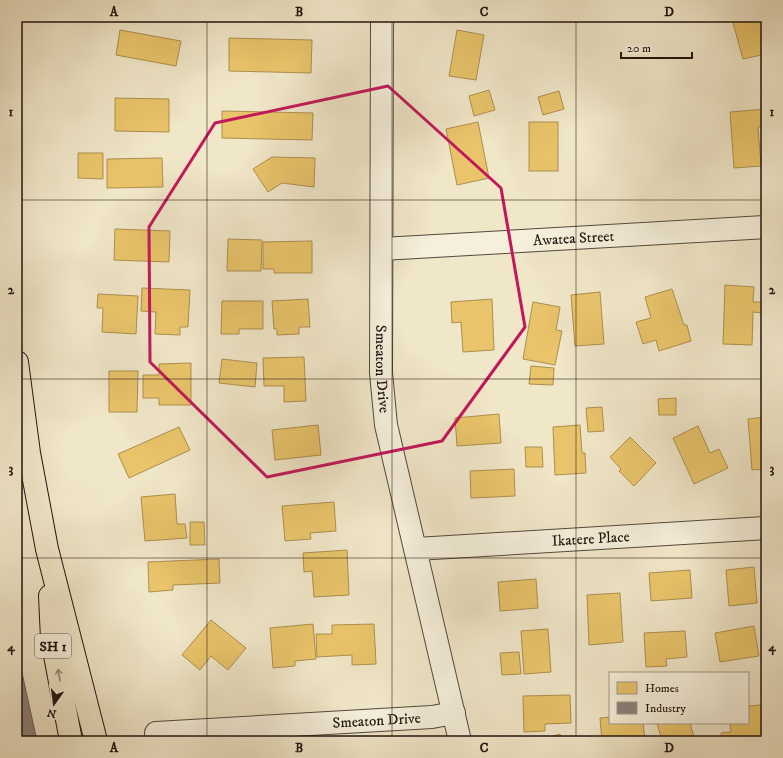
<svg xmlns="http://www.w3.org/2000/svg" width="783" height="758" viewBox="0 0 783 758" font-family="'IM FELL DW Pica',serif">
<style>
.homes{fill:#e9c46a;stroke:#ac8f4e}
.industry{fill:#8a817c;stroke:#6a605b}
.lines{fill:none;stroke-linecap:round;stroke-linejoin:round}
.minor-casing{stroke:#53483c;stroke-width:24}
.highway-casing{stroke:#1f130e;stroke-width:24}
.minor{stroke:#f5efdb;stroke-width:22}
.highway{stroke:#f0e6c8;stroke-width:22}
.oneway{stroke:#928774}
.marked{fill:none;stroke:#c2185b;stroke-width:3;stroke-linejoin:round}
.grid{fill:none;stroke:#1f130e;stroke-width:1;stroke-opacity:0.55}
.labels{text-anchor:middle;stroke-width:4;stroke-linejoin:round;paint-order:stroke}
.shield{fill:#f5efdb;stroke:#5f554c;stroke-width:1}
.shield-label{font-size:14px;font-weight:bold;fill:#1f130e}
.street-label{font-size:15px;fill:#1f130e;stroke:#f5efdb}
.neatline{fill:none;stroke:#1f130e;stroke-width:1.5}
.grid-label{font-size:13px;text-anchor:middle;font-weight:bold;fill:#1f130e}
</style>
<rect width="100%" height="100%" fill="#f0e6c8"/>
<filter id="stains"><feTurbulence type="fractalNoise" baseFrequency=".005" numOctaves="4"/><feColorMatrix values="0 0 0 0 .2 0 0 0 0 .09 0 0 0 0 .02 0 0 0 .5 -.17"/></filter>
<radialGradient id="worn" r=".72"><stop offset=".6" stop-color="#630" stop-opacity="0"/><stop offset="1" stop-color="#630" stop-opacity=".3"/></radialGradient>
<!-- homes -->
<g class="homes">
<polygon points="739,17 766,17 766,54 743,59 732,19"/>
<polygon points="120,30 181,41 176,66 116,55"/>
<polygon points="457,30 484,35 476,80 449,76"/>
<polygon points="229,38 312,40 311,73 229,71"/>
<polygon points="489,90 495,110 474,116 469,96"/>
<polygon points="559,91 564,109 543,115 538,97"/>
<polygon points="115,98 169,99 169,132 115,131"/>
<polygon points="766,109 766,127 758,127 761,166 734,168 730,112"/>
<polygon points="222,111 313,113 312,140 222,138"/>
<polygon points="478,122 489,178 457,185 446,129"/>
<rect x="529" y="122" width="29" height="49"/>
<polygon points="78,153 103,153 103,179 78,178"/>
<polygon points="272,157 315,158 314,187 282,183 268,192 253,169"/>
<polygon points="162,158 163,187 107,188 107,159"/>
<polygon points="115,229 170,231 169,262 114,260"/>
<polygon points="228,239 262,240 261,271 227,271"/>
<polygon points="312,241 312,273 274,273 274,269 263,269 263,242"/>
<polygon points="725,285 754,287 753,302 763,302 763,313 753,312 752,345 723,344"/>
<polygon points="142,288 190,290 188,327 180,327 180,335 155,334 156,312 141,311"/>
<polygon points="672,289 684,325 687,325 691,341 659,351 656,340 643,344 636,322 651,318 645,297"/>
<polygon points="600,292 604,344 575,346 571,295"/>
<polygon points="98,294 138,296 136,334 102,332 103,308 97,308"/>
<polygon points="308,299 310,327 299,327 299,334 277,335 277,329 274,329 272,301"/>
<polygon points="492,299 494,350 463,352 461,322 452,323 451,302"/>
<polygon points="222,301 263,301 263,329 239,329 239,334 221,334"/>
<polygon points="533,302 560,307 556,330 562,331 555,365 523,359"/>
<polygon points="304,357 306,401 284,402 284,386 264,386 263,358"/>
<polygon points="222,359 257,363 255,387 219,383"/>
<polygon points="191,363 191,405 159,405 159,398 143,398 143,375 159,375 159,364"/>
<polygon points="531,366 554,368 553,385 529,384"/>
<polygon points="109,371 138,371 137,412 109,412"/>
<polygon points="676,398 676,415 659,415 658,399"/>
<polygon points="602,407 604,431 588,432 586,408"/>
<polygon points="499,414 501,443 457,446 455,418"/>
<polygon points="766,417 766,469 752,470 748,419"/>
<polygon points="318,425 321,455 275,460 272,430"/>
<polygon points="580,425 582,453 585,453 586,473 555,475 553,427"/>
<polygon points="698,426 710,453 719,449 728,468 694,484 673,438"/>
<polygon points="179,427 190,450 129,478 118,454"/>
<polygon points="630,437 656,463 634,486 619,471 621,469 610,457"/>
<polygon points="525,447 542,447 543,467 526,467"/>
<polygon points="514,469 515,496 471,498 470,471"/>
<polygon points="175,494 177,524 185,524 187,538 145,541 141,497"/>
<polygon points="334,502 336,531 310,533 311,539 285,541 282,506"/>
<polygon points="190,522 204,522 205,545 190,545"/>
<polygon points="347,550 349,595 314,597 312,571 304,572 303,553"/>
<polygon points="219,559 220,583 173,585 173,590 149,592 148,562"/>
<polygon points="754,567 757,603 729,606 726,570"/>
<polygon points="690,570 692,598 651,601 649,573"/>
<polygon points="536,579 538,608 500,611 498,582"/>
<polygon points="620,593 623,642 589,645 587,595"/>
<polygon points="211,620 246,648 228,670 211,656 200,670 182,655"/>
<polygon points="313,624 316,659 295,661 295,666 273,668 270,628"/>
<polygon points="374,624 376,664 352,665 352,655 317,657 316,634 332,634 332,625"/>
<polygon points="754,626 759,656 720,662 715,633"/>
<polygon points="548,629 551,672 524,674 521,631"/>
<polygon points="685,631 687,657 666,659 667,666 646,667 644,633"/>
<polygon points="519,652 521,674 502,675 500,653"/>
<polygon points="570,695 571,723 545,724 545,731 524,732 523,696"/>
<polygon points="761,705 765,741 722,741 721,733 731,732 730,723 748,723 748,706"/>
<polygon points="610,717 610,723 643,723 645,739 602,741 600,718"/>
<polygon points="657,723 690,723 695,741 662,741"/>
<polygon points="560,734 562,741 537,741"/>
</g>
<!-- industry -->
<polygon class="industry" points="17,650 37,741 17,741"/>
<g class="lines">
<!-- minor casing -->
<g class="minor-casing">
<g id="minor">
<path id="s1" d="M382,17L381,373L386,425L460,741"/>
<path id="s2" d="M382,249L766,227"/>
<path id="s3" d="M416,549L766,528"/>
<path id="s4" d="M156,733L432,717L454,713"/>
</g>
</g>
<!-- highway casing -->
<g class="highway-casing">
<g id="highway">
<polyline points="17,362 29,453 47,549 96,741"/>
<polyline points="50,596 52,639 71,741"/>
</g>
</g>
<!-- minor -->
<use href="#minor" class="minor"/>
<!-- highway -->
<use href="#highway" class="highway"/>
</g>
<!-- one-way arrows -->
<defs><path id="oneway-shaft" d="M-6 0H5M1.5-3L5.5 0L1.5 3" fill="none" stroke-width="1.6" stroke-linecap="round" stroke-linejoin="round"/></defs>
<use class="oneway" href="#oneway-shaft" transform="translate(59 675) rotate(-100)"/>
<!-- marked area -->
<path class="marked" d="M388,86L501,188L525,327L442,441L267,477L150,362L149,227L215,123Z"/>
<!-- grid -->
<path class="grid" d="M207,17V741M392,17V741M576,17V741M17,200H766M17,379H766M17,558H766"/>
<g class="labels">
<!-- shield labels -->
<rect class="shield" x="35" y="634" width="36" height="24" rx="3"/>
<g class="shield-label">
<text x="53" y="651">SH 1</text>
</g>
<!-- street labels -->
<g class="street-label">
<text dy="5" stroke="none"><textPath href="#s2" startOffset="192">Awatea Street</textPath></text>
<text dy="5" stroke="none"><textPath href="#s1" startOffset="352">Smeaton Drive</textPath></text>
<text dy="5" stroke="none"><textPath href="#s3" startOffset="175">Ikatere Place</textPath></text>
<text dy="5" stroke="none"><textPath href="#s4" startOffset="221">Smeaton Drive</textPath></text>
</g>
</g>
<!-- margin -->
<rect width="783" height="758" fill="none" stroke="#f0e6c8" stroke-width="44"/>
<!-- legend -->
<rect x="609" y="672" width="140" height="52" fill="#f5efdb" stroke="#9f9789"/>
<rect x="617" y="682" width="20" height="12" fill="#e9c46a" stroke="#9f9789"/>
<text x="645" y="692" font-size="12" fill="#1f130e">Homes</text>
<rect x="617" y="702" width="20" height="12" fill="#8a817c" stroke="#9f9789"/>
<text x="645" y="712" font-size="12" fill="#1f130e">Industry</text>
<!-- north arrow -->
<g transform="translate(54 704) rotate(194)" stroke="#f5efdb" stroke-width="3" paint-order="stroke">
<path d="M0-3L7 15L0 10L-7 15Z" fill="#1f130e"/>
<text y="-6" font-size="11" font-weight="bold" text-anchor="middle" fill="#1f130e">N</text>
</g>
<!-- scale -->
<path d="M621 52v6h71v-6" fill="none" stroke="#1f130e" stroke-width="2"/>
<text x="627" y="52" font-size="12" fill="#1f130e" stroke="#f5efdb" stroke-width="3" paint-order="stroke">20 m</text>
<rect x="22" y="22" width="739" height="714" class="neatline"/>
<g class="grid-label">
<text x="114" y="16">A</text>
<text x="299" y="16">B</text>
<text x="484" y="16">C</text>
<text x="669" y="16">D</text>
<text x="11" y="116">1</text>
<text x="772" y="116">1</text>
<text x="11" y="294">2</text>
<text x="772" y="294">2</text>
<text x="11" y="473">3</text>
<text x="772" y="473">3</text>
<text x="11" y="651">4</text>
<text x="772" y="651">4</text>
<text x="114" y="752">A</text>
<text x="299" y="752">B</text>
<text x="484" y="752">C</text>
<text x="669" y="752">D</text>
</g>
<rect width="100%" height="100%" filter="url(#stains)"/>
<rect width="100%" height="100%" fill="url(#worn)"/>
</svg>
